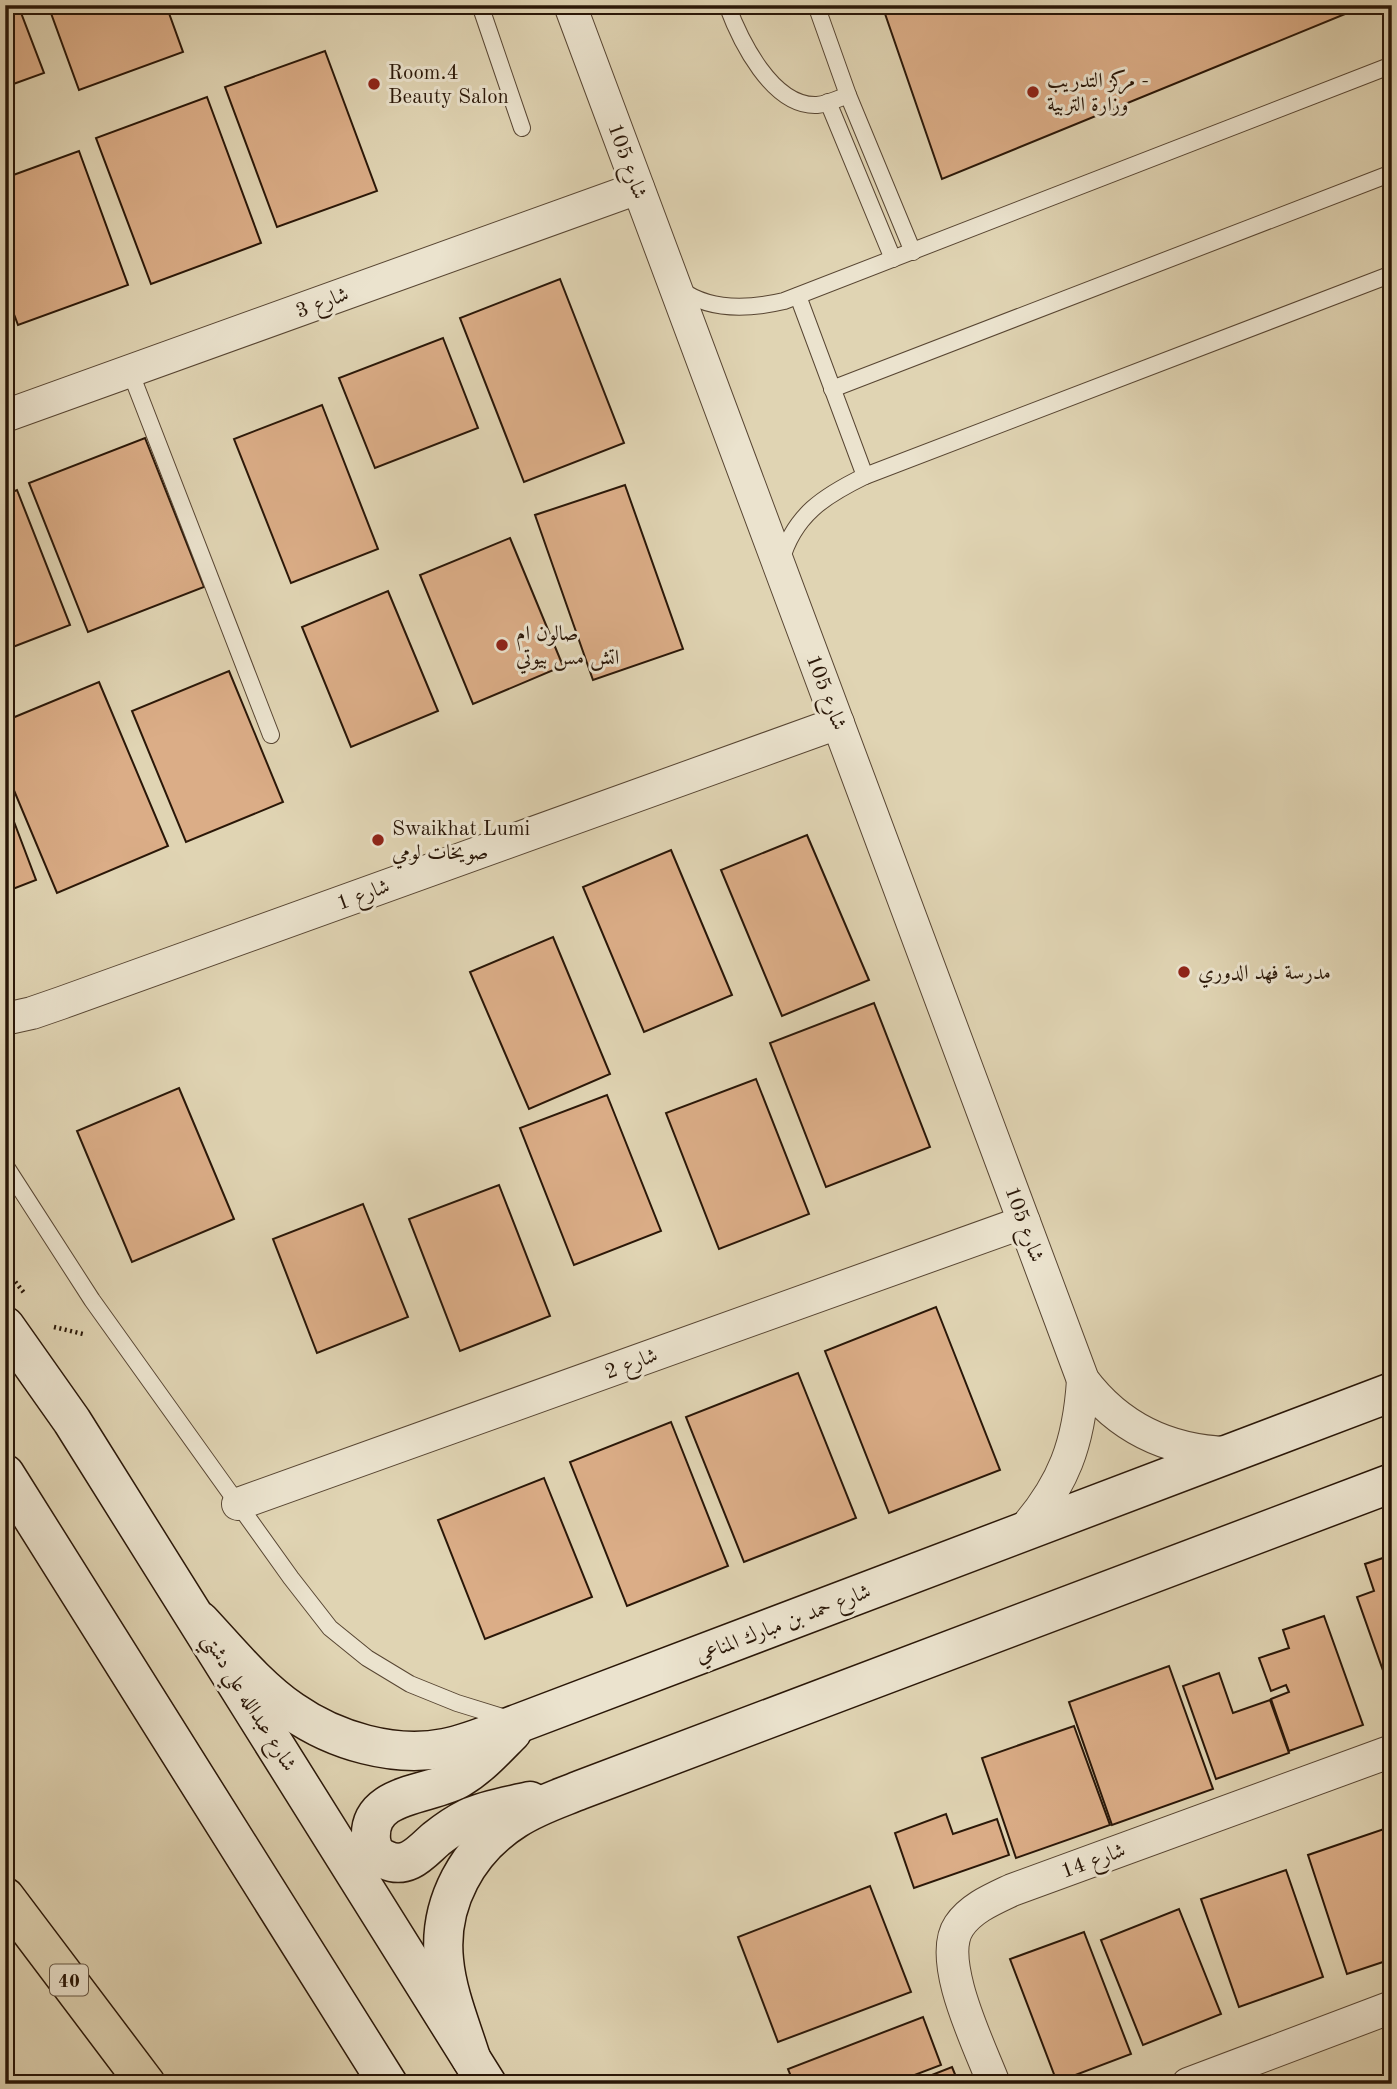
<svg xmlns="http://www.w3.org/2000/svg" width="1397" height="2089" viewBox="0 0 1397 2089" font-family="'Old Standard TT',Amiri,serif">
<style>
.building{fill:#dbad87;stroke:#2a1708;stroke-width:2}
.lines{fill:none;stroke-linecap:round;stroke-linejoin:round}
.lane-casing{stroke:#584633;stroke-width:18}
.street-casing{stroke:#584633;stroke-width:34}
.secondary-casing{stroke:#2a1708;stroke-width:41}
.highway-casing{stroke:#2a1708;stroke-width:41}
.path{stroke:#2a1708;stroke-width:4.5;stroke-dasharray:2 3.5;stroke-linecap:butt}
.lane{stroke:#ebe3ce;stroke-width:16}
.street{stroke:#ebe3ce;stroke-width:32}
.secondary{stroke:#ebe3ce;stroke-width:38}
.highway{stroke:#e0d4b3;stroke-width:38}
.poi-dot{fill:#8f2418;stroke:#ebe3ce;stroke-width:2.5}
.labels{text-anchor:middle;stroke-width:6;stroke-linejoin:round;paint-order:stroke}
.shield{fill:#ebe3ce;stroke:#645443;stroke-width:2}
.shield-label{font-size:19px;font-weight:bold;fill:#2a1708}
.poi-label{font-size:21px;fill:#2a1708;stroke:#ebe3ce;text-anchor:start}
.street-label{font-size:21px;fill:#2a1708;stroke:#ebe3ce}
</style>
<rect width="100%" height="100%" fill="#e0d4b3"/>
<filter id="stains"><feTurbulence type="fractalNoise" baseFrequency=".00286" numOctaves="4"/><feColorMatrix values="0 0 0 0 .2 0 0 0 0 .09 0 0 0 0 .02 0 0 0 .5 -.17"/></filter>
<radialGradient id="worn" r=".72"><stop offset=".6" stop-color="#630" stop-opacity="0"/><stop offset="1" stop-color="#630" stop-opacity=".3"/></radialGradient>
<!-- building -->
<g class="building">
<polygon points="5,5 18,5 44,73 5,87"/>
<polygon points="48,5 166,5 183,52 79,90"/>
<polygon points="195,5 217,5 197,12"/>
<polygon points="882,5 1367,5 942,179"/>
<polygon points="325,51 377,191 277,227 225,87"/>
<polygon points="207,97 261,243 151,284 96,138"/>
<polygon points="79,151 128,285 18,325 5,290 5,178"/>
<polygon points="560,279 624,443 524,482 460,318"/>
<polygon points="443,338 478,428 375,468 339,378"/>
<polygon points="322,405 378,549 291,583 234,439"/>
<polygon points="145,438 204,587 88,632 29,483"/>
<polygon points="625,485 683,649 593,680 535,515"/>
<polygon points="17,490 70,625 5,650 5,495"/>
<polygon points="510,538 563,666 473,704 420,575"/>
<polygon points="388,591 438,711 351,747 302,627"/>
<polygon points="229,671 283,802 186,842 132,711"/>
<polygon points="99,682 168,846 57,893 5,769 5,721"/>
<polygon points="5,798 36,880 5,892"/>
<polygon points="807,835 869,980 782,1016 721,870"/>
<polygon points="671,850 732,995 644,1032 583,887"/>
<polygon points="553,937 610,1074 529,1109 470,972"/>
<polygon points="874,1003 930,1147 826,1187 770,1043"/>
<polygon points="756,1079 809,1214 719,1249 666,1113"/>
<polygon points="179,1088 234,1219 132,1262 77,1131"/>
<polygon points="607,1095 661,1231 574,1265 520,1128"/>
<polygon points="499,1185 550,1316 460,1351 409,1219"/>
<polygon points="363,1204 408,1317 317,1353 273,1239"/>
<polygon points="936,1307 1000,1470 889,1513 825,1351"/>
<polygon points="798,1373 856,1518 744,1562 686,1417"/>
<polygon points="671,1422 728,1566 627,1606 570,1462"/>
<polygon points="544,1478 592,1597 485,1639 438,1520"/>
<polygon points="1392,1555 1392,1696 1357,1597 1374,1591 1365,1564"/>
<polygon points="1324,1616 1363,1725 1289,1751 1271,1699 1289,1692 1286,1685 1271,1691 1259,1658 1289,1648 1283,1630"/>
<polygon points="1169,1666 1213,1789 1112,1825 1069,1702"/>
<polygon points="1219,1673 1233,1713 1270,1700 1289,1753 1216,1779 1183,1686"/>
<polygon points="1074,1726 1110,1825 1016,1858 982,1758"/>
<polygon points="946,1814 953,1834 997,1819 1009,1855 914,1888 895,1833"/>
<polygon points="1384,1829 1392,1852 1392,1959 1347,1974 1308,1855"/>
<polygon points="1286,1870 1323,1977 1239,2007 1201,1899"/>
<polygon points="870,1886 911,1992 778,2042 738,1937"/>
<polygon points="1179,1909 1221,2014 1143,2045 1101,1940"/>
<polygon points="1084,1932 1131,2054 1057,2082 1010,1959"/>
<polygon points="923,2017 941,2065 891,2084 794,2084 788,2069"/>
<polygon points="952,2067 959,2084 909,2084"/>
</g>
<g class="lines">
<!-- lane casing -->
<g class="lane-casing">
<g id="lane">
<polyline points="480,5 522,128"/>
<path d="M727,5C740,40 772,107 817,105C827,104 838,99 848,95"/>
<polyline points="816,5 848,95 913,252"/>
<polyline points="828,102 893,259"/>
<path d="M680,289C709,311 750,309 784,301L1392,65"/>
<polyline points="798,296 865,476"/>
<polyline points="130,371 271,735"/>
<polyline points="832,389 1392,173"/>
<path d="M781,561C794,515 824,496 865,476L1392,274"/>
<polyline points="5,1165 92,1300 291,1578 330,1628 367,1658 410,1684 457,1703 509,1719"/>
</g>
</g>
<!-- street casing -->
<g class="street-casing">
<g id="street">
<path d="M570,5L1083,1380C1119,1428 1168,1451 1228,1453"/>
<polyline points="5,416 638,188"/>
<polyline points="5,1019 32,1013 61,1003 838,723"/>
<polyline points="238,1504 1024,1222"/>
<path d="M1021,1533C1064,1485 1079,1443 1083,1380"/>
<path d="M994,2084C980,2047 936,1960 959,1926C971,1908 993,1899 1012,1890L1392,1751"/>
<polyline points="1188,2084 1392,2007"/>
</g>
</g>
<!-- secondary casing -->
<g class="secondary-casing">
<g id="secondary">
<polyline points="5,1326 72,1421 487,2084"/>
<polyline points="5,1474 388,2084"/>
<path d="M200,1621C229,1652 257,1687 292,1711C335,1741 394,1758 445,1748C471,1743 497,1731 522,1722L1392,1392"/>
<path d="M512,1732C496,1748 480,1766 460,1778C431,1796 367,1791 371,1840C372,1849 377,1857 386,1860C408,1870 422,1851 436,1839C446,1831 456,1824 468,1818C487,1809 509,1806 530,1801"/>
<path d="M471,2058C461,2026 447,1993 444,1960C438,1903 468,1849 516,1819C536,1806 558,1799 580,1790L1392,1483"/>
</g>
</g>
<!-- highway casing -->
<g class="highway-casing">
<polyline id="highway" points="5,1897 146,2084"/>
</g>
<!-- path -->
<g class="path">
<polyline points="5,1269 25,1294"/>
<polyline points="54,1327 83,1334"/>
</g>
<!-- lane -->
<use href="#lane" class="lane"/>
<!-- street -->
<use href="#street" class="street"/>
<!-- secondary -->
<use href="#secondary" class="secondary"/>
<!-- highway -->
<use href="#highway" class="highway"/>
</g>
<!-- markers -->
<g class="poi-dot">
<circle cx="374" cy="84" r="7"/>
<circle cx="1033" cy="92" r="7"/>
<circle cx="502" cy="645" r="7"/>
<circle cx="378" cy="840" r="7"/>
<circle cx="1184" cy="972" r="7"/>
</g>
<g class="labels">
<!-- shield labels -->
<rect class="shield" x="50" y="1964.5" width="38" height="31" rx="5"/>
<g class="shield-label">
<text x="69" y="1987">40</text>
</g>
<!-- poi labels -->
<g class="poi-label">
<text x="388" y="79">Room.4<tspan x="388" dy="24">Beauty Salon</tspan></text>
<text x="1047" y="87">مركز التدريب -<tspan x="1047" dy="24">وزارة التربية</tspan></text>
<text x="516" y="640">صالون ام<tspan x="516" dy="24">اتش مس بيوتي</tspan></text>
<text x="392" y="835">Swaikhat Lumi<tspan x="392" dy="24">صويخات لومي</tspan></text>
<text x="1198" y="979">مدرسة فهد الدوري</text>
</g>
<!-- street labels -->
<g class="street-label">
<text transform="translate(628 161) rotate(70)" y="7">شارع 105</text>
<text transform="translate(322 302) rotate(-20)" y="7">شارع 3</text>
<text transform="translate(827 692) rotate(69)" y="7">شارع 105</text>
<text transform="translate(363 894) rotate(-20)" y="7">شارع 1</text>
<text transform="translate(1025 1224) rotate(70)" y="7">شارع 105</text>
<text transform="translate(631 1363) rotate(-20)" y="7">شارع 2</text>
<text transform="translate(783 1623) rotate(-21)" y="7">شارع حمد بن مبارك المناعي</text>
<text transform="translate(250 1702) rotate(58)" y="7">شارع عبدالله علي دشتي</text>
<text transform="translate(1093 1860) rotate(-20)" y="7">شارع 14</text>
</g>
</g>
<!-- margin -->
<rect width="1397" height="2089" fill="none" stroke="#e0d4b3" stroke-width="28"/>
<rect x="7" y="7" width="1383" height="2075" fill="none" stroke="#2a1708" stroke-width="3.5"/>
<rect x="14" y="14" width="1369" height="2061" fill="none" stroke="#2a1708" stroke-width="2"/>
<rect width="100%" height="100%" filter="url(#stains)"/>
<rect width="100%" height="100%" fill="url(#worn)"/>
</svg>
